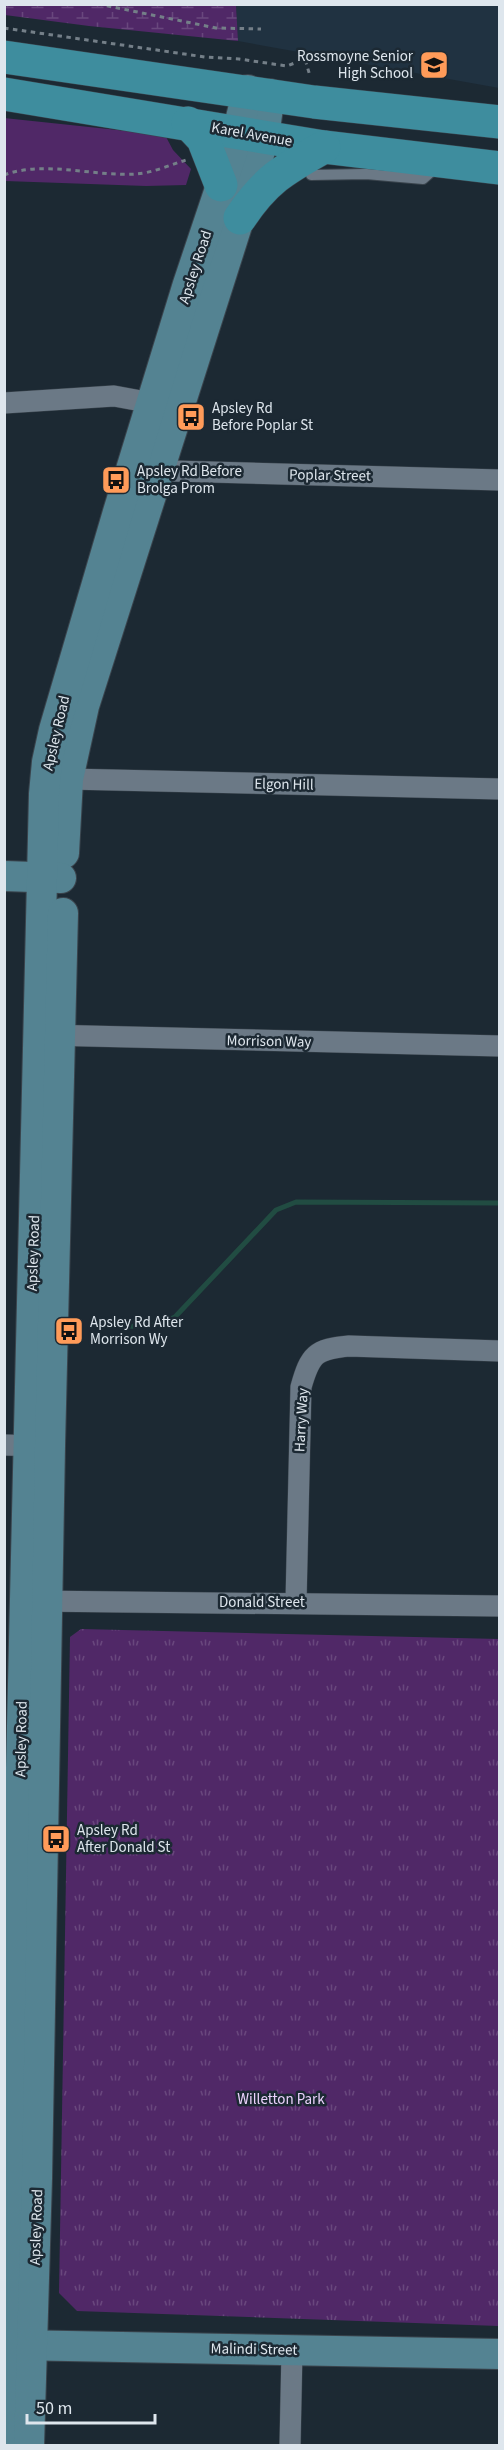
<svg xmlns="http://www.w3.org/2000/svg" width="504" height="2450" viewBox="0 0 504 2450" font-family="'Source Sans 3',sans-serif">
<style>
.built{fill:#203241}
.green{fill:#502867}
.wetland{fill:url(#wetland-marsh)}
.park{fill:url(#park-tufts)}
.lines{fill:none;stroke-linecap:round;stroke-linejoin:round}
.stream{stroke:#214c42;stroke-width:5}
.lane-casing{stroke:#3a444d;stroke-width:12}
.street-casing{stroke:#3a444d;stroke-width:22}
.secondary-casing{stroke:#3a444d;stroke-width:32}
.primary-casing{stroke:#3a444d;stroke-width:34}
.path{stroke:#747f88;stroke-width:3;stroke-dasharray:4.5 4.5;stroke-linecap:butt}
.lane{stroke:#6b7986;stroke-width:10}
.street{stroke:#6b7986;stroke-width:21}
.secondary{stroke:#548392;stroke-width:30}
.primary{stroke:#3e8d9e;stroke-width:33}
.labels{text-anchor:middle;stroke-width:5;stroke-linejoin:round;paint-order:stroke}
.poi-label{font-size:15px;fill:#dee6ed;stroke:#1c2933;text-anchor:start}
.street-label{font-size:15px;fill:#dee6ed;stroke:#1c2933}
.park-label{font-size:15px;fill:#ebd2fc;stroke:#1c2933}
</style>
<defs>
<pattern id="wetland-marsh" width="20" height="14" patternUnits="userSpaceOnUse" patternTransform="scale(1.5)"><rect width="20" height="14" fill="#502867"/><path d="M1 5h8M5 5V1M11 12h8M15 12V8" fill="none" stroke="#69477d"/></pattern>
<pattern id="park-tufts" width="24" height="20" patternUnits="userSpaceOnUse" patternTransform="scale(1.5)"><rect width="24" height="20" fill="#502867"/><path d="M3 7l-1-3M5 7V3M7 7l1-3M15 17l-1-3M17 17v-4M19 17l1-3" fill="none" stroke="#69477d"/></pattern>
</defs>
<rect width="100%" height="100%" fill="#1c2933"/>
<!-- built -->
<polygon class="built" points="236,5 499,5 499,88 238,41"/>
<!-- green -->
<polygon class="green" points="4,118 165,135 173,150 191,169 186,185 146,186 5,181"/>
<!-- wetland -->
<polygon class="wetland" points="5,4 236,5 238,41 89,26 5,15"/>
<!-- park -->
<polygon class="park" points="81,1629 499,1639 499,2326 77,2311 59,2293 70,1637"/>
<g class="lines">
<!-- stream -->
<path class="stream" d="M120,1326C141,1327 157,1327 175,1317L276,1210L296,1202L500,1203"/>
<!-- lane casing -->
<g class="lane-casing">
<polyline id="lane" points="311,175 366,174 423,179 432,171 433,166"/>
</g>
<!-- street casing -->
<g class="street-casing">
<g id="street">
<polyline points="4,403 114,396 152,403"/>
<polyline points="161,469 173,471 500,480"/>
<polyline points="68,779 500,789"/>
<polyline points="46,1035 500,1046"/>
<polyline points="4,1445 43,1446"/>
<polyline points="34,1601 500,1606"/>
<path d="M296,1602L301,1387C310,1355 315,1349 349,1346L500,1351"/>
<polyline points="290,2446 292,2350"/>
</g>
</g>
<!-- secondary casing -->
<g class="secondary-casing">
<g id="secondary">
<polyline points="64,853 68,779 84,706 255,169 264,136 270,94"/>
<polyline points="4,876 61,878"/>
<polyline points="14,2345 500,2354"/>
<polyline points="5,2446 44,794 47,762 54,730 118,512 188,284 232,153 248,90"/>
<polyline points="29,2446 37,2178 50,1446 63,913"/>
</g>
</g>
<!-- primary casing -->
<g class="primary-casing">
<g id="primary">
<polyline points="4,57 314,102 500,122"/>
<polyline points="4,94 324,147 500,168"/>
<polyline points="188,123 203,139 221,185"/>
<path d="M240,218C266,179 285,169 324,147"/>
</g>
</g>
<!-- path -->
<g class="path">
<polyline points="98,4 216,28 261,29"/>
<polyline points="4,28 205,57 239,59 287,66 305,59 310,76"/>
<path d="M4,175C44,160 96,177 136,174C152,173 170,165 186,160"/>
</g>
<!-- lane -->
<use href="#lane" class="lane"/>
<!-- street -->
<use href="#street" class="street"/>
<!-- secondary -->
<use href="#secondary" class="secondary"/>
<!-- primary -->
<use href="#primary" class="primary"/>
</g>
<!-- icons -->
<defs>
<g id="school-square" transform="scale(1.5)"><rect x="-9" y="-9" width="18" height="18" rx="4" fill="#ff9b59" stroke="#1c2933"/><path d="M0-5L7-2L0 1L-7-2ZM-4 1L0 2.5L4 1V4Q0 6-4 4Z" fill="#111"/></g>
<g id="bus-square" transform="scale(1.5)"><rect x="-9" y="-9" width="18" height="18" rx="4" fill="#ff9b59" stroke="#1c2933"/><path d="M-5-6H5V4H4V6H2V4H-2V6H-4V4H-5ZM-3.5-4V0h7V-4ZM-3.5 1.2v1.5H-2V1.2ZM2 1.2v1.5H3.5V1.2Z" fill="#111"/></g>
</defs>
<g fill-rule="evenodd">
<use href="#school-square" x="434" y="65"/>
<use href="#bus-square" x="191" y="417"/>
<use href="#bus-square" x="116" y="480"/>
<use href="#bus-square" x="69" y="1331"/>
<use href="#bus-square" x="56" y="1839"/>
</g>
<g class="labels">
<!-- poi labels -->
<g class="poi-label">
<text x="413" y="61" text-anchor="end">Rossmoyne Senior<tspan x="413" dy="17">High School</tspan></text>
<text x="212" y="413">Apsley Rd<tspan x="212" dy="17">Before Poplar St</tspan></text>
<text x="137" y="476">Apsley Rd Before<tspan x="137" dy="17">Brolga Prom</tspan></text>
<text x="90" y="1327">Apsley Rd After<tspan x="90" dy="17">Morrison Wy</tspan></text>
<text x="77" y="1835">Apsley Rd<tspan x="77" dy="17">After Donald St</tspan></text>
</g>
<!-- street labels -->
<g class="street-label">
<text transform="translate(252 134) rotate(10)" y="5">Karel Avenue</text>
<text transform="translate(195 267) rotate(-72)" y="5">Apsley Road</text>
<text transform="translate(330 475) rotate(1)" y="5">Poplar Street</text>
<text transform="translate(56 733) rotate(-77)" y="5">Apsley Road</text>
<text transform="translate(284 784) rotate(1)" y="5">Elgon Hill</text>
<text transform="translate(269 1041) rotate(1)" y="5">Morrison Way</text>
<text transform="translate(33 1253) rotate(-88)" y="5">Apsley Road</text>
<text transform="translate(301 1420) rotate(-87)" y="5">Harry Way</text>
<text x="262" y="1607">Donald Street</text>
<text transform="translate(21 1739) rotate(-89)" y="5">Apsley Road</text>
<text transform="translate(36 2227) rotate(-88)" y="5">Apsley Road</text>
<text transform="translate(254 2349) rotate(1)" y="5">Malindi Street</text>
</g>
<!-- park labels -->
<g class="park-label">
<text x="281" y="2104">Willetton Park</text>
</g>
</g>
<!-- border -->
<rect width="504" height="2450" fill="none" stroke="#dee6ed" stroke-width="12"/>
<!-- scale -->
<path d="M27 2414v9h128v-9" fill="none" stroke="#dee6ed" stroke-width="3"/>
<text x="36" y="2414" font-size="18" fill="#dee6ed" stroke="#1c2933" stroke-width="4.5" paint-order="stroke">50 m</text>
</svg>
